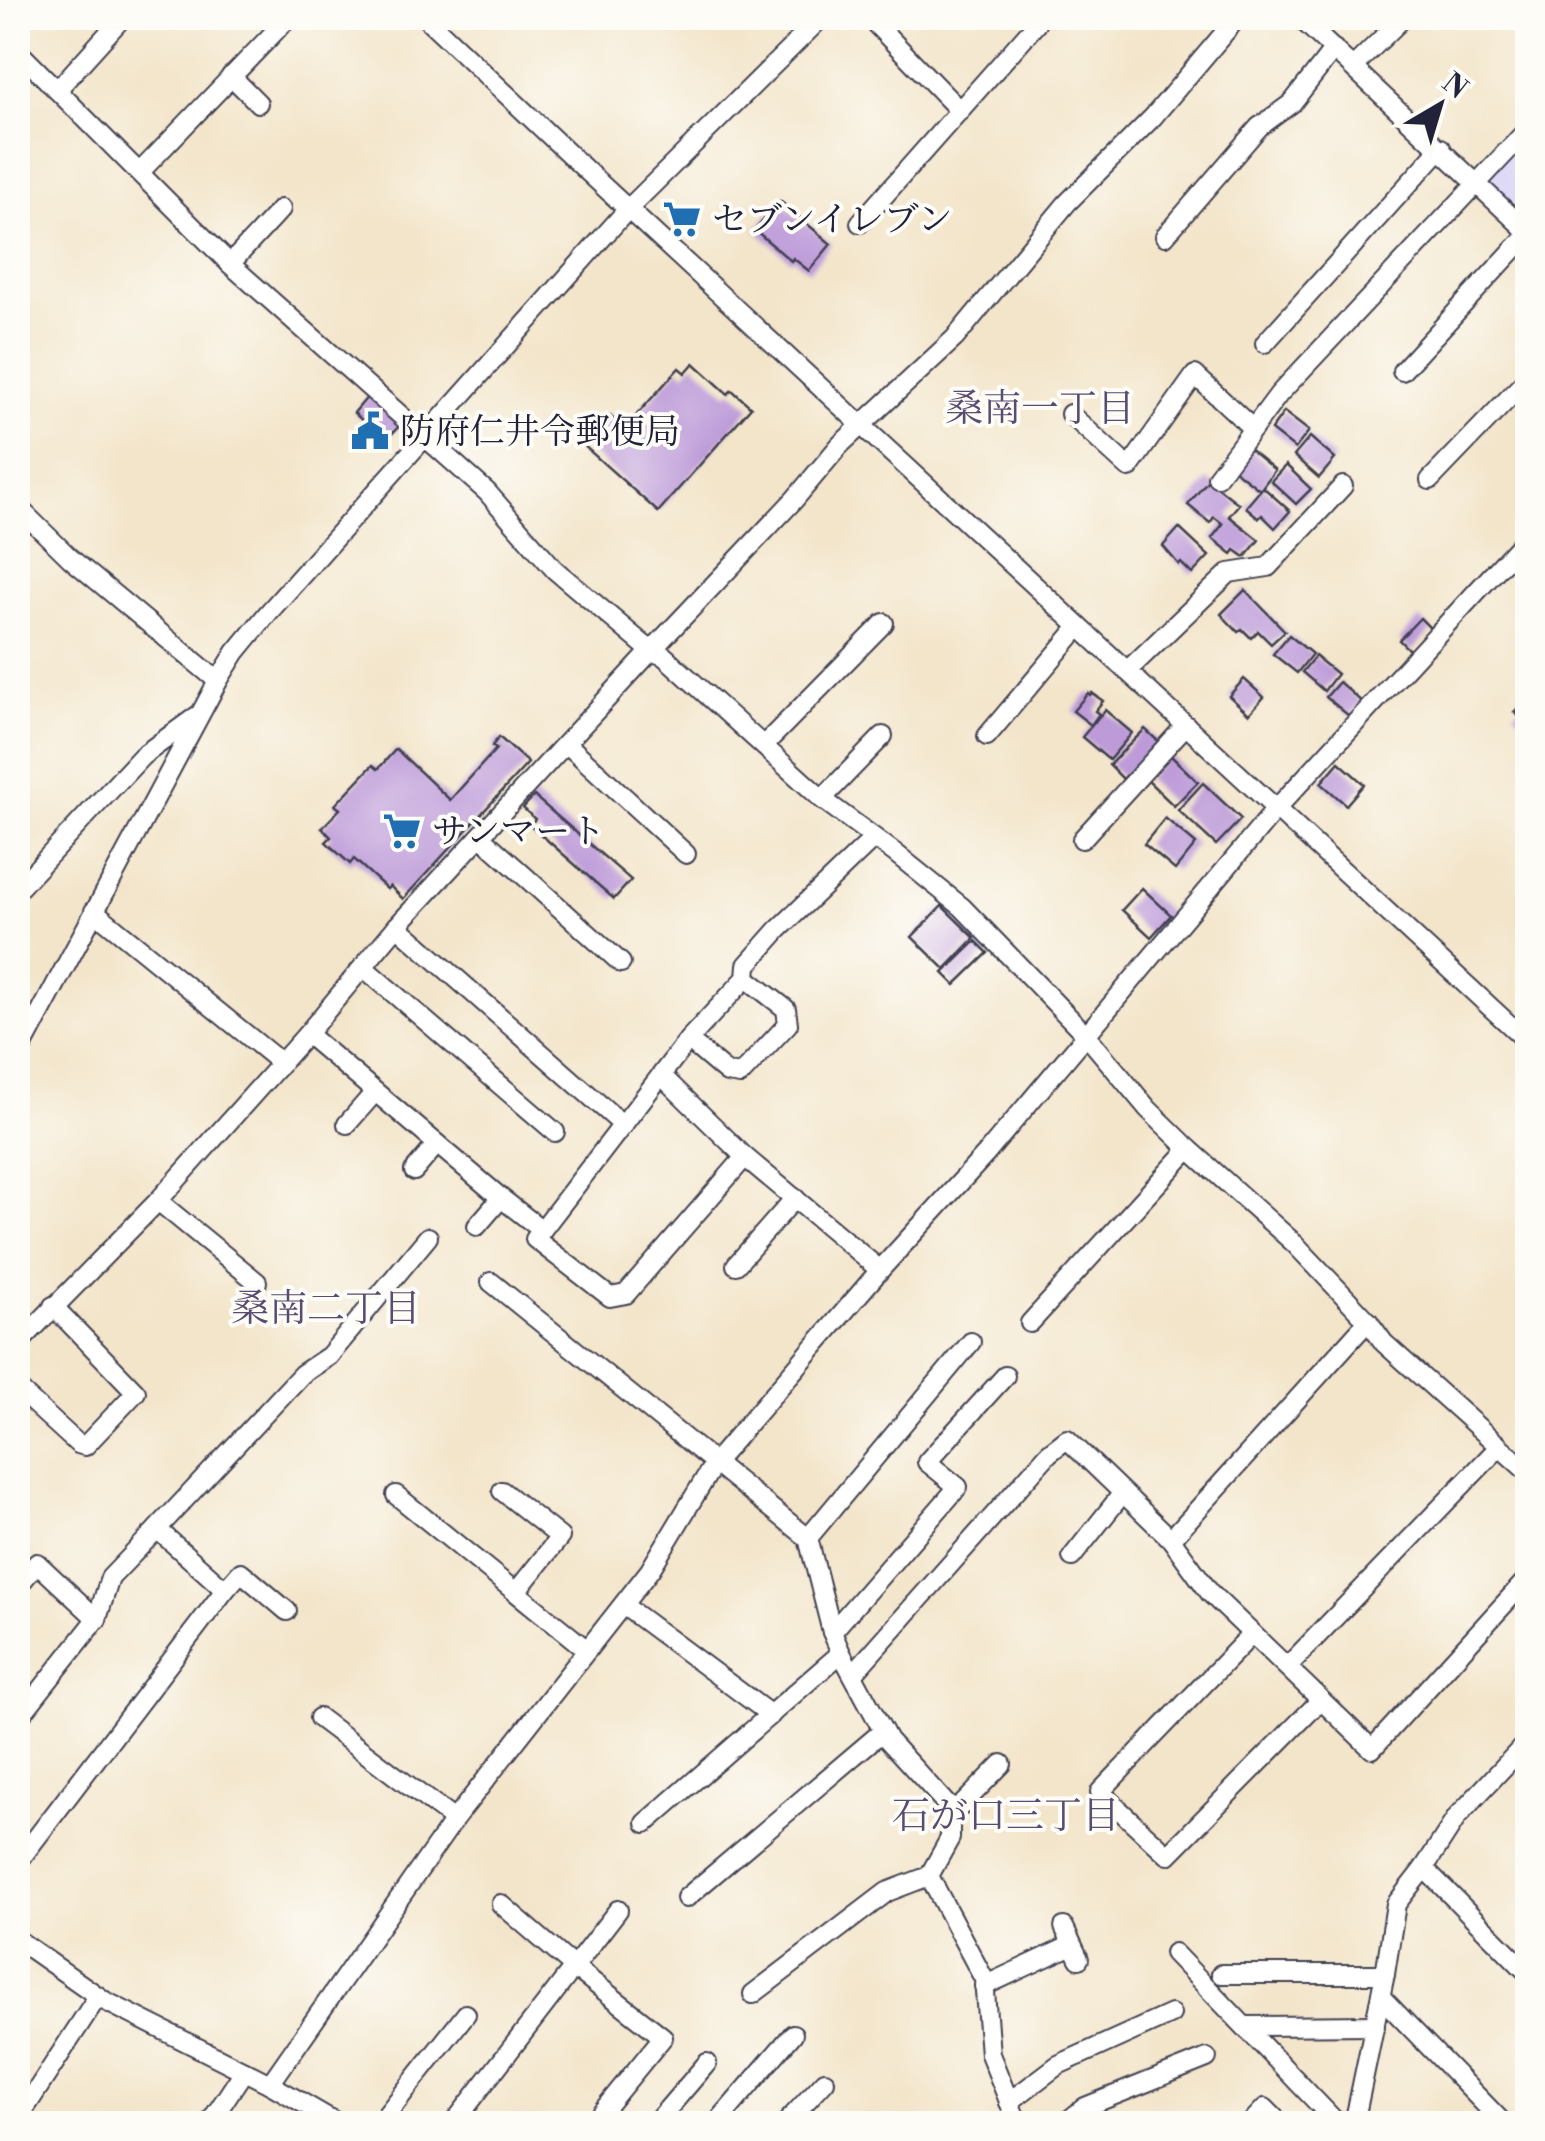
<svg xmlns="http://www.w3.org/2000/svg" width="1545" height="2141" viewBox="0 0 1545 2141" font-family="'Libre Bodoni','Noto Serif JP',serif">
<style>
.built{fill:#dbd6f7}
.building{fill:#bd9bd9}
.lines{fill:none;stroke-linecap:round;stroke-linejoin:round}
.minor-casing{stroke:#413f50;stroke-width:22}
.minor{stroke:#fff;stroke-width:18}
.labels{text-anchor:middle;stroke-width:8;stroke-linejoin:round;paint-order:stroke}
.poi-label{font-size:35px;fill:#22223b;stroke:#fdfcf7;text-anchor:start}
.neighbourhood-label{font-size:38px;fill:#584c72;stroke:#fdfcf7}
</style>
<rect width="100%" height="100%" fill="#fdfcf7"/>
<filter id="ink" filterUnits="userSpaceOnUse"><feTurbulence type="fractalNoise" baseFrequency=".01" numOctaves="2"/><feDisplacementMap in="SourceGraphic" scale="20" xChannelSelector="R" yChannelSelector="G"/><feConvolveMatrix kernelMatrix="1 2 1 2 8 2 1 2 1" color-interpolation-filters="sRGB"/></filter>
<filter id="wash" filterUnits="userSpaceOnUse"><feTurbulence type="fractalNoise" baseFrequency=".0048" numOctaves="4" result="noise"/><feDisplacementMap in="SourceGraphic" scale="40" xChannelSelector="R" yChannelSelector="G"/><feGaussianBlur stdDeviation="2.25" result="paint"/><feColorMatrix in="noise" values="0 0 0 0 0 0 0 0 0 0 0 0 0 0 0 0 0 1.4 0 .05"/><feComposite in="paint" operator="in"/></filter>
<g filter="url(#wash)">
<rect width="100%" height="100%" fill="#f3e5ca"/>
<!-- built -->
<polygon class="built" points="1527,129 1527,232 1478,183"/>
<g id="blocks">
<!-- building -->
<g class="building">
<polygon points="780,201 831,244 809,271 793,258 791,261 755,230"/>
<polygon points="694,363 728,394 732,390 751,407 658,512 583,445 609,415 624,429 679,368 685,373"/>
<polygon points="369,395 401,424 385,441 354,413"/>
<polygon points="1284,412 1309,431 1295,449 1271,430"/>
<polygon points="1310,437 1335,459 1319,478 1294,456"/>
<polygon points="1248,448 1275,470 1260,490 1232,468"/>
<polygon points="1286,465 1311,489 1296,504 1271,481"/>
<polygon points="1208,480 1239,504 1229,516 1259,540 1245,557 1235,550 1232,554 1212,538 1223,524 1214,517 1210,523 1188,505"/>
<polygon points="1263,487 1290,511 1275,528 1262,515 1259,518 1246,507"/>
<polygon points="1179,528 1209,556 1192,574 1181,563 1179,565 1163,546"/>
<polygon points="1245,590 1285,631 1271,644 1258,631 1251,638 1242,629 1238,632 1221,614"/>
<polygon points="1420,618 1432,630 1411,652 1399,640"/>
<polygon points="1289,635 1312,654 1297,673 1273,654"/>
<polygon points="1315,656 1337,674 1324,691 1302,672"/>
<polygon points="1244,679 1264,697 1249,714 1229,696"/>
<polygon points="1339,682 1362,702 1349,716 1326,697"/>
<polygon points="1528,684 1528,725 1514,712 1526,700 1519,693"/>
<polygon points="1088,693 1090,695 1092,693 1103,701 1095,711 1099,714 1091,725 1073,711"/>
<polygon points="1105,710 1132,733 1109,760 1082,737"/>
<polygon points="1145,729 1160,743 1123,779 1109,765"/>
<polygon points="499,737 528,763 403,899 390,886 387,889 354,859 350,864 326,842 331,837 322,828 340,809 335,805 373,765 378,769 396,749 450,800 496,749 492,746"/>
<polygon points="1170,755 1198,782 1174,806 1146,779"/>
<polygon points="1339,762 1364,784 1346,805 1321,783"/>
<polygon points="1203,783 1241,819 1216,845 1178,810"/>
<polygon points="534,796 631,880 614,899 530,825 535,819 523,808"/>
<polygon points="1165,818 1196,844 1175,870 1144,844"/>
<polygon points="1142,888 1171,915 1151,937 1122,910"/>
<polygon points="942,906 975,938 945,969 912,937"/>
<polygon points="976,941 988,953 955,985 943,973"/>
</g>
</g>
</g>
<g filter="url(#ink)">
<use href="#blocks" fill-opacity="0" stroke="#413f50" stroke-width="2.5"/>
<g class="lines">
<!-- minor casing -->
<g class="minor-casing">
<g id="minor">
<polyline points="426,18 589,173 1528,1042"/>
<polyline points="870,18 960,111"/>
<polyline points="1300,18 1528,232"/>
<polyline points="18,51 230,264 487,492 555,570 651,651 664,656 822,799 895,853 962,907 1087,1036 1148,1109 1189,1149 1294,1243 1368,1321 1384,1343 1528,1472"/>
<polyline points="1353,67 1403,18"/>
<polyline points="231,76 258,103"/>
<polyline points="57,90 122,18"/>
<polyline points="140,172 288,18"/>
<polyline points="860,223 1036,24"/>
<polyline points="1165,236 1259,127 1292,103 1334,49"/>
<polyline points="230,264 281,209"/>
<polyline points="1265,343 1441,148"/>
<polyline points="1402,371 1528,234"/>
<polyline points="1070,414 1129,468 1195,375 1253,429"/>
<polyline points="1217,477 1279,394 1528,129"/>
<polyline points="1430,480 1528,378"/>
<polyline points="18,507 70,558 218,681"/>
<polyline points="1127,671 1229,573 1268,567 1343,486"/>
<polyline points="987,736 1079,627"/>
<polyline points="567,744 686,854"/>
<polyline points="764,745 884,623"/>
<polyline points="822,799 883,736"/>
<polyline points="481,837 621,963"/>
<polyline points="1082,839 1186,725"/>
<polyline points="18,889 142,756 197,716"/>
<polyline points="94,911 280,1062"/>
<polyline points="397,926 623,1125"/>
<polyline points="363,967 555,1132"/>
<polyline points="307,1034 501,1198 542,1230"/>
<polyline points="688,1040 727,1073 740,1075 788,1024 786,1009 746,978"/>
<polyline points="18,1055 218,681 236,652 268,613 628,209 821,18"/>
<polyline points="662,1076 745,1157 880,1270"/>
<polyline points="347,1124 375,1092"/>
<polyline points="745,1157 626,1294 610,1297 535,1239 688,1040 746,978 747,965 778,930 874,838"/>
<polyline points="414,1171 437,1144"/>
<polyline points="158,1201 257,1282"/>
<polyline points="477,1226 501,1198"/>
<polyline points="736,1265 795,1198"/>
<polyline points="491,1282 808,1538 832,1632 841,1653 888,1740 950,1808 950,1838 929,1876 984,1979 990,2054 1018,2124"/>
<polyline points="1030,1323 1189,1149"/>
<polyline points="18,1344 158,1201 307,1034 397,926 651,651 794,500 840,445 955,338 1067,203 1153,117 1237,18"/>
<polyline points="18,1389 78,1444 85,1446 136,1392 53,1306"/>
<polyline points="502,1491 560,1537 516,1592"/>
<polyline points="396,1495 587,1650"/>
<polyline points="808,1538 971,1342"/>
<polyline points="1171,1539 1368,1321"/>
<polyline points="1072,1557 1122,1494"/>
<polyline points="18,1586 37,1563 97,1619"/>
<polyline points="225,1590 241,1572 287,1611"/>
<polyline points="623,1605 771,1715"/>
<polyline points="832,1632 958,1487 927,1462 1005,1376"/>
<polyline points="1252,1634 1100,1792 1168,1855 1321,1700"/>
<polyline points="1287,1667 1499,1447"/>
<polyline points="853,1674 1049,1453 1067,1439 1171,1539 1210,1593 1372,1749 1528,1578"/>
<polyline points="319,1718 454,1820"/>
<polyline points="18,1719 97,1619 110,1578 157,1529"/>
<polyline points="950,1808 960,1807 1002,1764"/>
<polyline points="646,1823 841,1653"/>
<polyline points="18,1862 225,1590 157,1529 302,1374 329,1356 428,1237"/>
<polyline points="1424,1868 1528,1973"/>
<polyline points="686,1898 883,1731"/>
<polyline points="501,1904 574,1967 663,2037 592,2124"/>
<polyline points="1064,1927 1079,1959"/>
<polyline points="18,1940 105,2001 270,2084 339,2124"/>
<polyline points="1174,1953 1338,2124"/>
<polyline points="1221,1974 1385,1974"/>
<polyline points="984,1986 1072,1945"/>
<polyline points="753,1994 887,1892 929,1876"/>
<polyline points="1381,1997 1504,2124"/>
<polyline points="1245,2026 1375,2025"/>
<polyline points="270,2084 454,1820 650,1570 715,1462 880,1270 986,1154 1276,809 1528,536"/>
<polyline points="1009,2102 1058,2065 1171,2014"/>
<polyline points="18,2119 98,1996"/>
<polyline points="209,2124 244,2071"/>
<polyline points="379,2124 466,2014"/>
<polyline points="453,2124 618,1910"/>
<polyline points="660,2124 659,2119 707,2063"/>
<polyline points="716,2124 793,2034"/>
<polyline points="785,2124 825,2081"/>
<polyline points="1064,2124 1085,2107 1207,2058"/>
<polyline points="1250,2124 1265,2108 1281,2124"/>
<polyline points="1354,2124 1385,1974 1396,1904 1424,1868 1457,1817 1528,1741"/>
</g>
</g>
<!-- minor -->
<use href="#minor" class="minor"/>
</g>
</g>
<!-- icons -->
<defs>
<g id="supermarket-bare" transform="scale(3)"><path d="M-6-5.5h2.5l.6 2H6L4.5 2H-2.5L-4.4-4H-6ZM-1.5 3.2a1.3 1.3 0 1 0 .1 0ZM3 3.2a1.3 1.3 0 1 0 .1 0Z" fill="#1f6fb2" stroke="#fdfcf7" stroke-width="2.5" paint-order="stroke"/></g>
<g id="civic-bare" transform="scale(3)"><path d="M-.6-6.5H3V-4.5H.6V-3L4-1V1h2V6H-6V1h2V-1L-.6-3ZM-1.2 2.5V6h2.4V2.5Z" fill="#1f6fb2" stroke="#fdfcf7" stroke-width="2.5" paint-order="stroke"/></g>
</defs>
<g fill-rule="evenodd">
<use href="#supermarket-bare" x="682" y="219"/>
<use href="#civic-bare" x="370" y="431"/>
<use href="#supermarket-bare" x="402" y="831"/>
</g>
<g class="labels">
<!-- poi labels -->
<g class="poi-label">
<text x="712" y="231">セブンイレブン</text>
<text x="400" y="443">防府仁井令郵便局</text>
<text x="432" y="843">サンマート</text>
</g>
<!-- neighbourhood labels -->
<g class="neighbourhood-label">
<text x="1040" y="421">桑南一丁目</text>
<text x="326" y="1321">桑南二丁目</text>
<text x="1006" y="1828">石が口三丁目</text>
</g>
</g>
<!-- margin -->
<rect width="1545" height="2141" fill="none" stroke="#fdfcf7" stroke-width="60"/>
<!-- north arrow -->
<g transform="translate(1440 105) rotate(38)" stroke="#fdfcf7" stroke-width="8" paint-order="stroke">
<path d="M0-8L18 38L0 25L-18 38Z" fill="#22223b"/>
<text y="-15" font-size="28" font-weight="bold" text-anchor="middle" fill="#22223b">N</text>
</g>
</svg>
